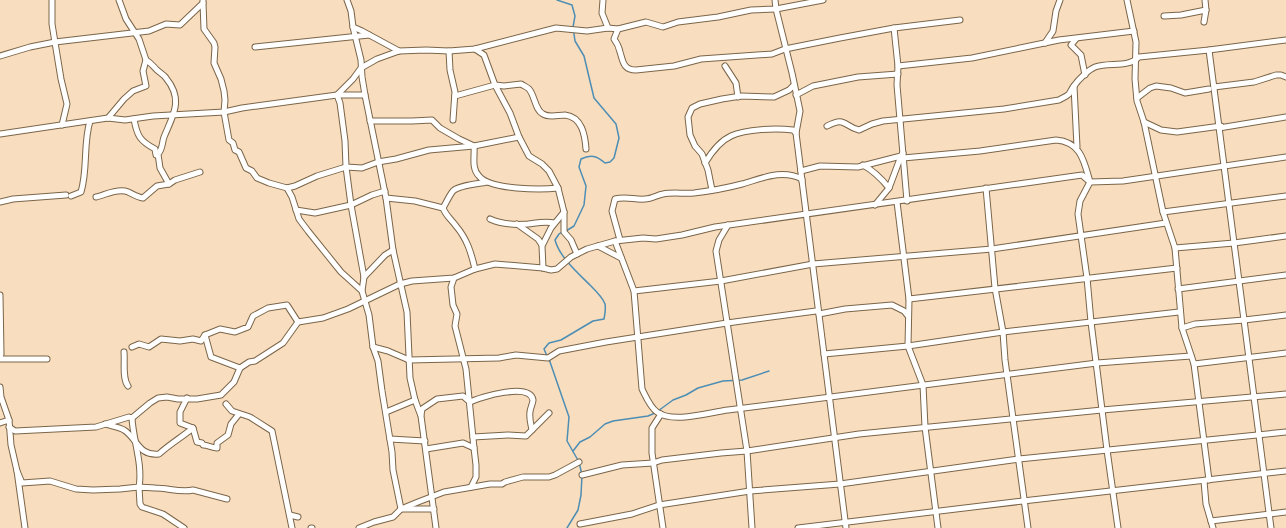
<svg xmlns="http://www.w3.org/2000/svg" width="1286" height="528" viewBox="0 0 1286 528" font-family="'Source Sans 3',sans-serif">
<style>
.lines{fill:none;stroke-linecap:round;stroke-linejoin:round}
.stream{stroke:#4e8eb4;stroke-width:1.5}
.street-casing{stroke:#7b6549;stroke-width:7}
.street{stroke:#fff;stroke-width:5}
</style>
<rect width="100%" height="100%" fill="#f8debf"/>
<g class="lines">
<!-- stream -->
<g class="stream">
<path d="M557,0L572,5L575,16L573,27L575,41L584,56L594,98L616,124L619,138L614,158L610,162L605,163C597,156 591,154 581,159L579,167L586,186L584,205L574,226L566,231"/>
<path d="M547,356L544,349L549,343L561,340L593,321L604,319C605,314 606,309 605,304C603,298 596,291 591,286C578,273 560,258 555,240L559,234L562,232"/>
<polyline points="549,359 569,417 567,441 579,462 582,475 581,495 578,510 567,528"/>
<polyline points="658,411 673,400 686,395 698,388 723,381 742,380 769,371"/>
<polyline points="573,451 580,442 590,437 605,424 613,421 648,416 655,413"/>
</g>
<!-- street casing -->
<g class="street-casing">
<g id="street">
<polyline points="52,0 52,24 61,79 67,104 62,125"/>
<polyline points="347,0 351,11 353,27 361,60 362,77 365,95 386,198 393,250 407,312 410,378 415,400 421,416 436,528"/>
<polyline points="603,0 602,13 608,28"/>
<polyline points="775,0 776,9 792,73 800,111 796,133 846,528"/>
<polyline points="1127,0 1136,42 1135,79 1137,101 1144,122 1163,212 1175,248 1182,328 1194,364 1209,480"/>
<polyline points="1205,0 1206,10"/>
<polyline points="203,3 204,29 214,43 215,47 214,63 221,79 224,91 225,100 224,112 229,140 233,143 235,150 239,152 246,168 252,171 257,178 269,183 287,188 292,197 299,219 308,231 341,272 362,291"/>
<polyline points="1164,16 1181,15 1206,10 1204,22"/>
<polyline points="353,27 362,31 399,51"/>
<polyline points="894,28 898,66 897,85 907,201"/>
<path d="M618,29L614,39C617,43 619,47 620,52C623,61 623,70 636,70L674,66L701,59L772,54L785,49L840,38L894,28L960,20"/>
<polyline points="1076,39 1071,45 1081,55 1085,75"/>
<polyline points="1045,43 1053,31 1056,11 1060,0"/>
<polyline points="255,47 369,35"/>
<polyline points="475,49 484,55 495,85 510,113 519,137 529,156 542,164 549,171 558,188 564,212 564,232 571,240 577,254"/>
<polyline points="1209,50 1271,528"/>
<polyline points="449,51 450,70 455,92 453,120"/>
<polyline points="0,56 30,47 55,42 149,31 166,24 180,25 203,3 203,0"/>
<path d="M146,60C151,63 153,66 157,70C160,73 164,75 166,78C184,100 173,115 164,137C162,142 163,149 158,154L160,168L169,184"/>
<polyline points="725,66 736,83 738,97"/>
<polyline points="898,66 972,58 1059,40 1134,31"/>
<polyline points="1074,86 1077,147"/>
<polyline points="1214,87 1254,82 1276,75 1281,75 1286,77"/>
<polyline points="796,95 813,86 858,77 898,74"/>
<path d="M455,96L495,85L504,86L521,84C524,86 527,87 529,89C535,96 535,110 543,114C549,118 558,115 565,115C582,117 585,135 586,149"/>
<polyline points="1137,98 1150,88 1156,86 1171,88 1185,93 1209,89"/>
<polyline points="108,118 124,99 133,91 146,86 143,71 146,60 139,39 126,19 119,0"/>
<path d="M134,119C137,136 140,141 155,149L156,155"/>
<path d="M370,121H412L432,120L440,128L459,139L474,146C475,156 471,168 479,176C490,190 542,190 558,188"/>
<polyline points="1144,122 1161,130 1177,132 1221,126"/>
<path d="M827,126C846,116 843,126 859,130L872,124L883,121L1004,109L1059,100C1062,98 1066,97 1069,94C1071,91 1072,88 1074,86C1078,80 1088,70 1095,67C1109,62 1128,68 1139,57L1209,50L1286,40"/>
<polyline points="1219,128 1286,117"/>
<polyline points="0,134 108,118 125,120 153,116 224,112 242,108 337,95 365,95"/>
<path d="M903,158L980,151L1056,140C1081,142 1084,161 1090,182L1080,201L1078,214L1087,278L1091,322L1107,450L1118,528"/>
<path d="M705,163C711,153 720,141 731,136C746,129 776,128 793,130L796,133"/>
<path d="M863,165C874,171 881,178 889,188"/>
<polyline points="801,171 820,166 858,167 901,156 903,153"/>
<polyline points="287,188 295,186 317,176 346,167 362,168 378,162 396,159 429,150 474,146 519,137"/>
<polyline points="986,188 995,288 1003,332 1005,360 1028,528"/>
<polyline points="712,190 708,170 702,154 695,146 690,135 688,117 692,108 700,104 722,99 741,96 774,97 789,90 794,85"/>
<path d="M71,196L81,192C88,169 83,144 90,121"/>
<path d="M96,197C105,195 115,189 125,191C130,192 136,197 143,198L157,186L169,184L175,180L200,172"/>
<path d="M386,198L415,201L443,208C446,216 451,219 456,226C467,239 471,252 475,269"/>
<polyline points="0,202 13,199 66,195"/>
<polyline points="897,202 909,299 908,346 923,385 925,427 938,528"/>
<polyline points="875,205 889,188 901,156"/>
<path d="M443,208C446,203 449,196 453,191C459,185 478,184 487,182"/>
<polyline points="296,210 315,213 351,205 372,195 385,191"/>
<polyline points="1163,212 1286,196"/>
<path d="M490,219C501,224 516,225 528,224C537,223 545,221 554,223"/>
<polyline points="517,224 538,239 542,245"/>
<polyline points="728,225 719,240 716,251 747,451 752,528"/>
<path d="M620,240L612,211L615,199C626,196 635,200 645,199C652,199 657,195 663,194C673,192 684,194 694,193C710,191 727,188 742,184C763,178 782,169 802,179V181"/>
<path d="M615,241L634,291L642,389C646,397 650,407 657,412C673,424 710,412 728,410L1097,363L1191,356"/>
<polyline points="598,246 621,258"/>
<polyline points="1175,248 1234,243 1286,236"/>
<polyline points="543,268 542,246 551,228 564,212"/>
<polyline points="364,277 385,255 393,250"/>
<polyline points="454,278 451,287 453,305 457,314 455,326 466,369 474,448 476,465 476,477 471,487"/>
<polyline points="1178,289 1286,275"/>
<polyline points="634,291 721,281 813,264 992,249 1166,223"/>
<polyline points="0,295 1,354 0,358"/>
<polyline points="909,299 1177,268"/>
<polyline points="819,314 845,309 892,305 904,311 908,316"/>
<polyline points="1182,328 1195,324 1244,320 1286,315"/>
<polyline points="205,335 211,357 240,368"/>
<polyline points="132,347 139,344 149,347 161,339 180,341 193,339 201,341 205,335 220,329 235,332 248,327 253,316 268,308 287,305 298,322 323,318 348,309 400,284 412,281 454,278 475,269 495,264 543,268 551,270 557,269 571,257 587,249 615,241 643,238 656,239 682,235 715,227 1082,175 1090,182 1123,181 1286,157"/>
<polyline points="373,347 388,351 409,360 499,358 516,355 548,358 559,351 606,342 727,323 816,311"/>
<path d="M124,352C125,362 122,378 128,386"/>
<polyline points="824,354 908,346 1003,332 1179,312"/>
<polyline points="0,359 47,359"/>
<polyline points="1194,364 1286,353"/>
<polyline points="0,387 1,397 9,420 11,445 17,471 25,528"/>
<path d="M187,398L180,412V423L193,428L197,442L202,443L203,445C208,445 212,448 217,448V443L228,435L231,424L239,414"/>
<path d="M470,402C480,397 530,382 533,400C533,403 530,409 530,412C529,419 531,424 532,430"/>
<polyline points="226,404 232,411 250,417 272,431 292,528"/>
<polyline points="386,412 415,400"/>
<polyline points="661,414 652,428 652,453 663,528"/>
<polyline points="421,415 422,409 437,399 463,396 470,402"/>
<polyline points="0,423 9,420"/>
<path d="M105,424C111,426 119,427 124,430C138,439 138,456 159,454C170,444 182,437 193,428"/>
<polyline points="9,427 15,431 96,427 129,417 132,418 150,403 158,398 167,397 178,399 197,399 221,395 234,382 240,368 249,362 255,361 283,343 298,322"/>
<polyline points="473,437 508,435 526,436 549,413"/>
<polyline points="390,439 425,441"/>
<polyline points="426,449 463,443 474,448"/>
<path d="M17,471L22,483L50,481L76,489L93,490L120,489L139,487C143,464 133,440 132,418"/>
<polyline points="582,475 622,465 653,463 662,460 721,453 747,451 859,434 1102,410 1286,394"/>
<polyline points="1204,481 1206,504 1213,528"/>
<polyline points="434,509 401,509 393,470 392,452 382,391 378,361 373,347 369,315 362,291 364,277 351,205 346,167 345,141 340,103 337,95 353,79 361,68 377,59 399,51 426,50 449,51 475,49 556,28 587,31 608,28 618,29 646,22 663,27 678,22 718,17 751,10 776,9 823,0"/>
<polyline points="290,515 298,517"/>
<polyline points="1211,521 1286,512"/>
<polyline points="580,524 632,514 659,505 750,491 840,484 1019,459 1286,432"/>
<path d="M184,528L163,514L142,507L140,504L139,487C144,488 149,487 155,488C168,488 181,493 193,490L227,499"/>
<polyline points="311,528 312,528"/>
<polyline points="359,528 374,522 393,517 401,509 418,502 444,492 490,484 502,484 505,482 523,477 549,477 555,475 579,462"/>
<polyline points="798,528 1023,501 1286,471"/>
</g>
</g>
<!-- street -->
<use href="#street" class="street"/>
</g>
</svg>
